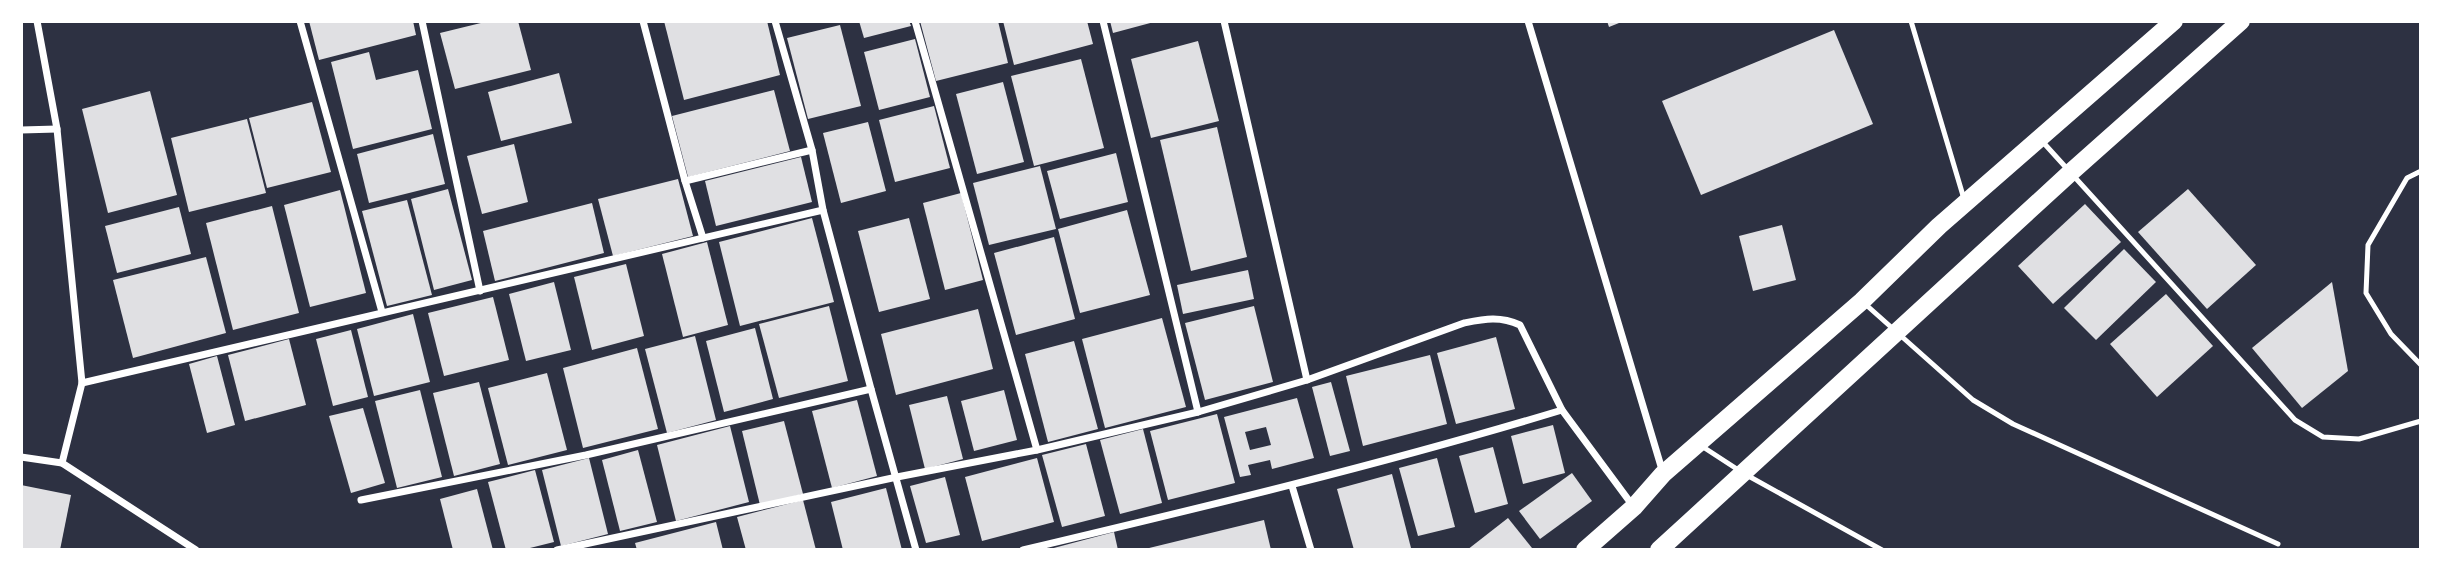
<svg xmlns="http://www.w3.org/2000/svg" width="2442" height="571" viewBox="0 0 2442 571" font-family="'Open Sans',sans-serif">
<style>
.building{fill:#e0e0e3;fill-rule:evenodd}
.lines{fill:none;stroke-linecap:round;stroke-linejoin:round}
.service{stroke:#fff;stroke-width:5}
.minor{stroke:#fff;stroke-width:7}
.primary{stroke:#fff;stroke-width:18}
</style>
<rect width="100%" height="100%" fill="#2d3142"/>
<!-- building -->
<g class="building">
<polygon points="309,21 413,21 416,35 319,60"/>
<polygon points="489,21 518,21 531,70 455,89 440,33"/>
<polygon points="664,21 767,21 780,75 684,100"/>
<polygon points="859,21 909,21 911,26 864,38"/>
<polygon points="920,21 998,21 1008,63 936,81"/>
<polygon points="1003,21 1087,21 1093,44 1014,65"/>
<polygon points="1110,21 1154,21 1154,22 1113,33"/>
<polygon points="1607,21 1624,21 1609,27"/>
<polygon points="840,25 861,106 808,119 787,38"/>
<polygon points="1834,30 1873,124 1701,195 1662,101"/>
<polygon points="915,39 930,97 879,110 864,52"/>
<polygon points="1198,41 1219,121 1151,138 1131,59"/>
<polygon points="369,52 376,80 418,70 432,129 353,149 331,62"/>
<polygon points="1081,59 1104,148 1034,166 1011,76"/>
<polygon points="559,73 572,123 501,141 488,92"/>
<polygon points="1003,82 1024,162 977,174 956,94"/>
<polygon points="774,90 790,151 688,177 672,116"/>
<polygon points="150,91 177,195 108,213 82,109"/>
<polygon points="312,102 331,172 267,188 249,118"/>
<polygon points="934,106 950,168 895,182 879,120"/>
<polygon points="247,119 266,193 189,212 171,138"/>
<polygon points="868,122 886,191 841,203 823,133"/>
<polygon points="1217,127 1247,257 1191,271 1160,140"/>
<polygon points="433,134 445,184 369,203 357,154"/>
<polygon points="514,144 528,202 482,214 467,156"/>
<polygon points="1116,153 1128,202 1060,219 1047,171"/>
<polygon points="801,157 812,202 716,226 705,181"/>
<polygon points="1040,166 1056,229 989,245 973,183"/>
<polygon points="678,179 693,236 613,256 598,199"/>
<polygon points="448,189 472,280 434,290 411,199"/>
<polygon points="2188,189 2256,265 2207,309 2138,232"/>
<polygon points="340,190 366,293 310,307 284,205"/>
<polygon points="961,193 983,280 945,290 923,203"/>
<polygon points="407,200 432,295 387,306 362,211"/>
<polygon points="592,203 604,253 495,281 483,231"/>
<polygon points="2085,204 2121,242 2053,304 2018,266"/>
<polygon points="272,206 299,313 233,330 206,223"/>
<polygon points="179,207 191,254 117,273 105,226"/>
<polygon points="1127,210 1150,295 1080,313 1058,229"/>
<polygon points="812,218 834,302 740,326 719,242"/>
<polygon points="909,218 930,299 879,312 858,231"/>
<polygon points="1782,225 1796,280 1753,291 1739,236"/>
<polygon points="1054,237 1075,319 1016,335 994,253"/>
<polygon points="707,242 728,325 683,337 662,254"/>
<polygon points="2124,249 2156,282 2096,340 2064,308"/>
<polygon points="206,257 226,333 133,358 113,280"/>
<polygon points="626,264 644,336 592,350 574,277"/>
<polygon points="1248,270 1254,299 1183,314 1177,285"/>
<polygon points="554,282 571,350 526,361 509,294"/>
<polygon points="2332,282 2348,371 2302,408 2252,348"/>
<polygon points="2166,294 2213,346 2157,397 2110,344"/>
<polygon points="493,297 509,360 444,376 428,313"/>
<polygon points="829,306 848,381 779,398 759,324"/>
<polygon points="1254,306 1273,382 1205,400 1185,323"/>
<polygon points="978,309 993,369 896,395 881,334"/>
<polygon points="413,314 430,382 374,396 357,329"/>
<polygon points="1162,318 1186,407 1105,428 1082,339"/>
<polygon points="755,328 773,399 724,412 706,341"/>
<polygon points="351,330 368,397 333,406 316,339"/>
<polygon points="695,336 716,420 667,433 645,349"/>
<polygon points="1496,337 1515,409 1456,424 1437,353"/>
<polygon points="289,339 306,405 245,421 228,355"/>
<polygon points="1074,341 1098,429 1048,442 1025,354"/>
<polygon points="637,348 658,429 583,448 563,368"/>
<polygon points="1430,355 1447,424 1363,446 1346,376"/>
<polygon points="217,356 235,425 207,433 189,364"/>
<polygon points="547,373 567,450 508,465 488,388"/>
<polygon points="479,382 500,464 454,476 433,393"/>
<polygon points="1331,382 1350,451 1330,456 1312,387"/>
<polygon points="420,390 442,477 397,488 375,401"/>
<polygon points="1004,390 1017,440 974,451 961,401"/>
<polygon points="947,396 963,459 925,469 909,405"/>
<path d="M1297,398L1314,458L1272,469L1270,460L1248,465L1251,475L1240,477L1224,417ZM1266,427L1271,445L1250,450L1245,432Z"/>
<polygon points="857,400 877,476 832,488 812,411"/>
<polygon points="363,408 385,483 351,493 329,416"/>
<polygon points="1217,414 1235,483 1168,500 1150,431"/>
<polygon points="784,421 803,494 760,505 742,431"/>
<polygon points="1553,425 1565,473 1523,484 1511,436"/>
<polygon points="730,426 749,502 676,521 657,445"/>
<polygon points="1143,429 1162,503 1120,514 1100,440"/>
<polygon points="1086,444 1105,516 1062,527 1042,455"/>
<polygon points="1493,447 1508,504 1475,513 1459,456"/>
<polygon points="638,450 657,522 620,531 602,460"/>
<polygon points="589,458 608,534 561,546 542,470"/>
<polygon points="1037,458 1054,522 982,541 965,477"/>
<polygon points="1437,458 1455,527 1418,536 1399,468"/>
<polygon points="535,470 554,542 522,550 506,550 488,482"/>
<polygon points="1572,473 1592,501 1540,539 1519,511"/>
<polygon points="1392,474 1411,548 1354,550 1337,489"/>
<polygon points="945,477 960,535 926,543 910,486"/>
<polygon points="21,485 71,495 60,550 21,550"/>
<polygon points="886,488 902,550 843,550 831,502"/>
<polygon points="477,489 493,550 453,550 440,499"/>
<polygon points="803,500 816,550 746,550 737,517"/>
<polygon points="1508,518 1532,548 1529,550 1467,550"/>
<polygon points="1264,520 1271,550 1146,550 1145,549"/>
<polygon points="716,522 723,550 637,550 635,543"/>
<polygon points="1114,532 1118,550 1050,550 1050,549"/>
</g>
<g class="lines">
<!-- service -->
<g class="service">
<polyline points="1911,21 1964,199"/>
<polyline points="2041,140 2295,420 2323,437 2359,439 2421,421"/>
<polyline points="2421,171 2407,178 2368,245 2366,293 2391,334 2421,365"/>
<polyline points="1864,303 1973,400 2013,424 2278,544"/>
<polyline points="1700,445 1743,473 1882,550"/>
</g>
<!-- minor -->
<g class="minor">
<polyline points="37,21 57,129 82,383 62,463"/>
<polyline points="300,21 382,312"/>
<polyline points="422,21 480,291"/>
<polyline points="643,21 685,181 703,238"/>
<polyline points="775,21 812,150 823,210 871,389 916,550"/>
<polyline points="915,21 1037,450"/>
<polyline points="1103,21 1198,412"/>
<polyline points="1224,21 1307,380"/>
<polyline points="1528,21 1663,473"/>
<polyline points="21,130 57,129"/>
<polyline points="685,181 812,150"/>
<polyline points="82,383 823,210"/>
<polyline points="21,457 62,463 196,550"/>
<polyline points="1292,486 1311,550"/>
<polyline points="361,500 586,455 871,389"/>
<path d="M557,550L897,477L1037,450L1198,412L1307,380L1464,323C1485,319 1500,316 1520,325L1562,410"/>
<path d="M1023,550C1204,507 1384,464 1562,410L1633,506"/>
</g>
<!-- primary -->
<g class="primary">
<polyline points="1585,550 1634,507 1663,474 1862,301 1939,226 2174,21"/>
<polyline points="1659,550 2070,173 2241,21"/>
</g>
</g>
<!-- border -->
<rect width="2442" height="571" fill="none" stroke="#ffffff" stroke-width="46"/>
</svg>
